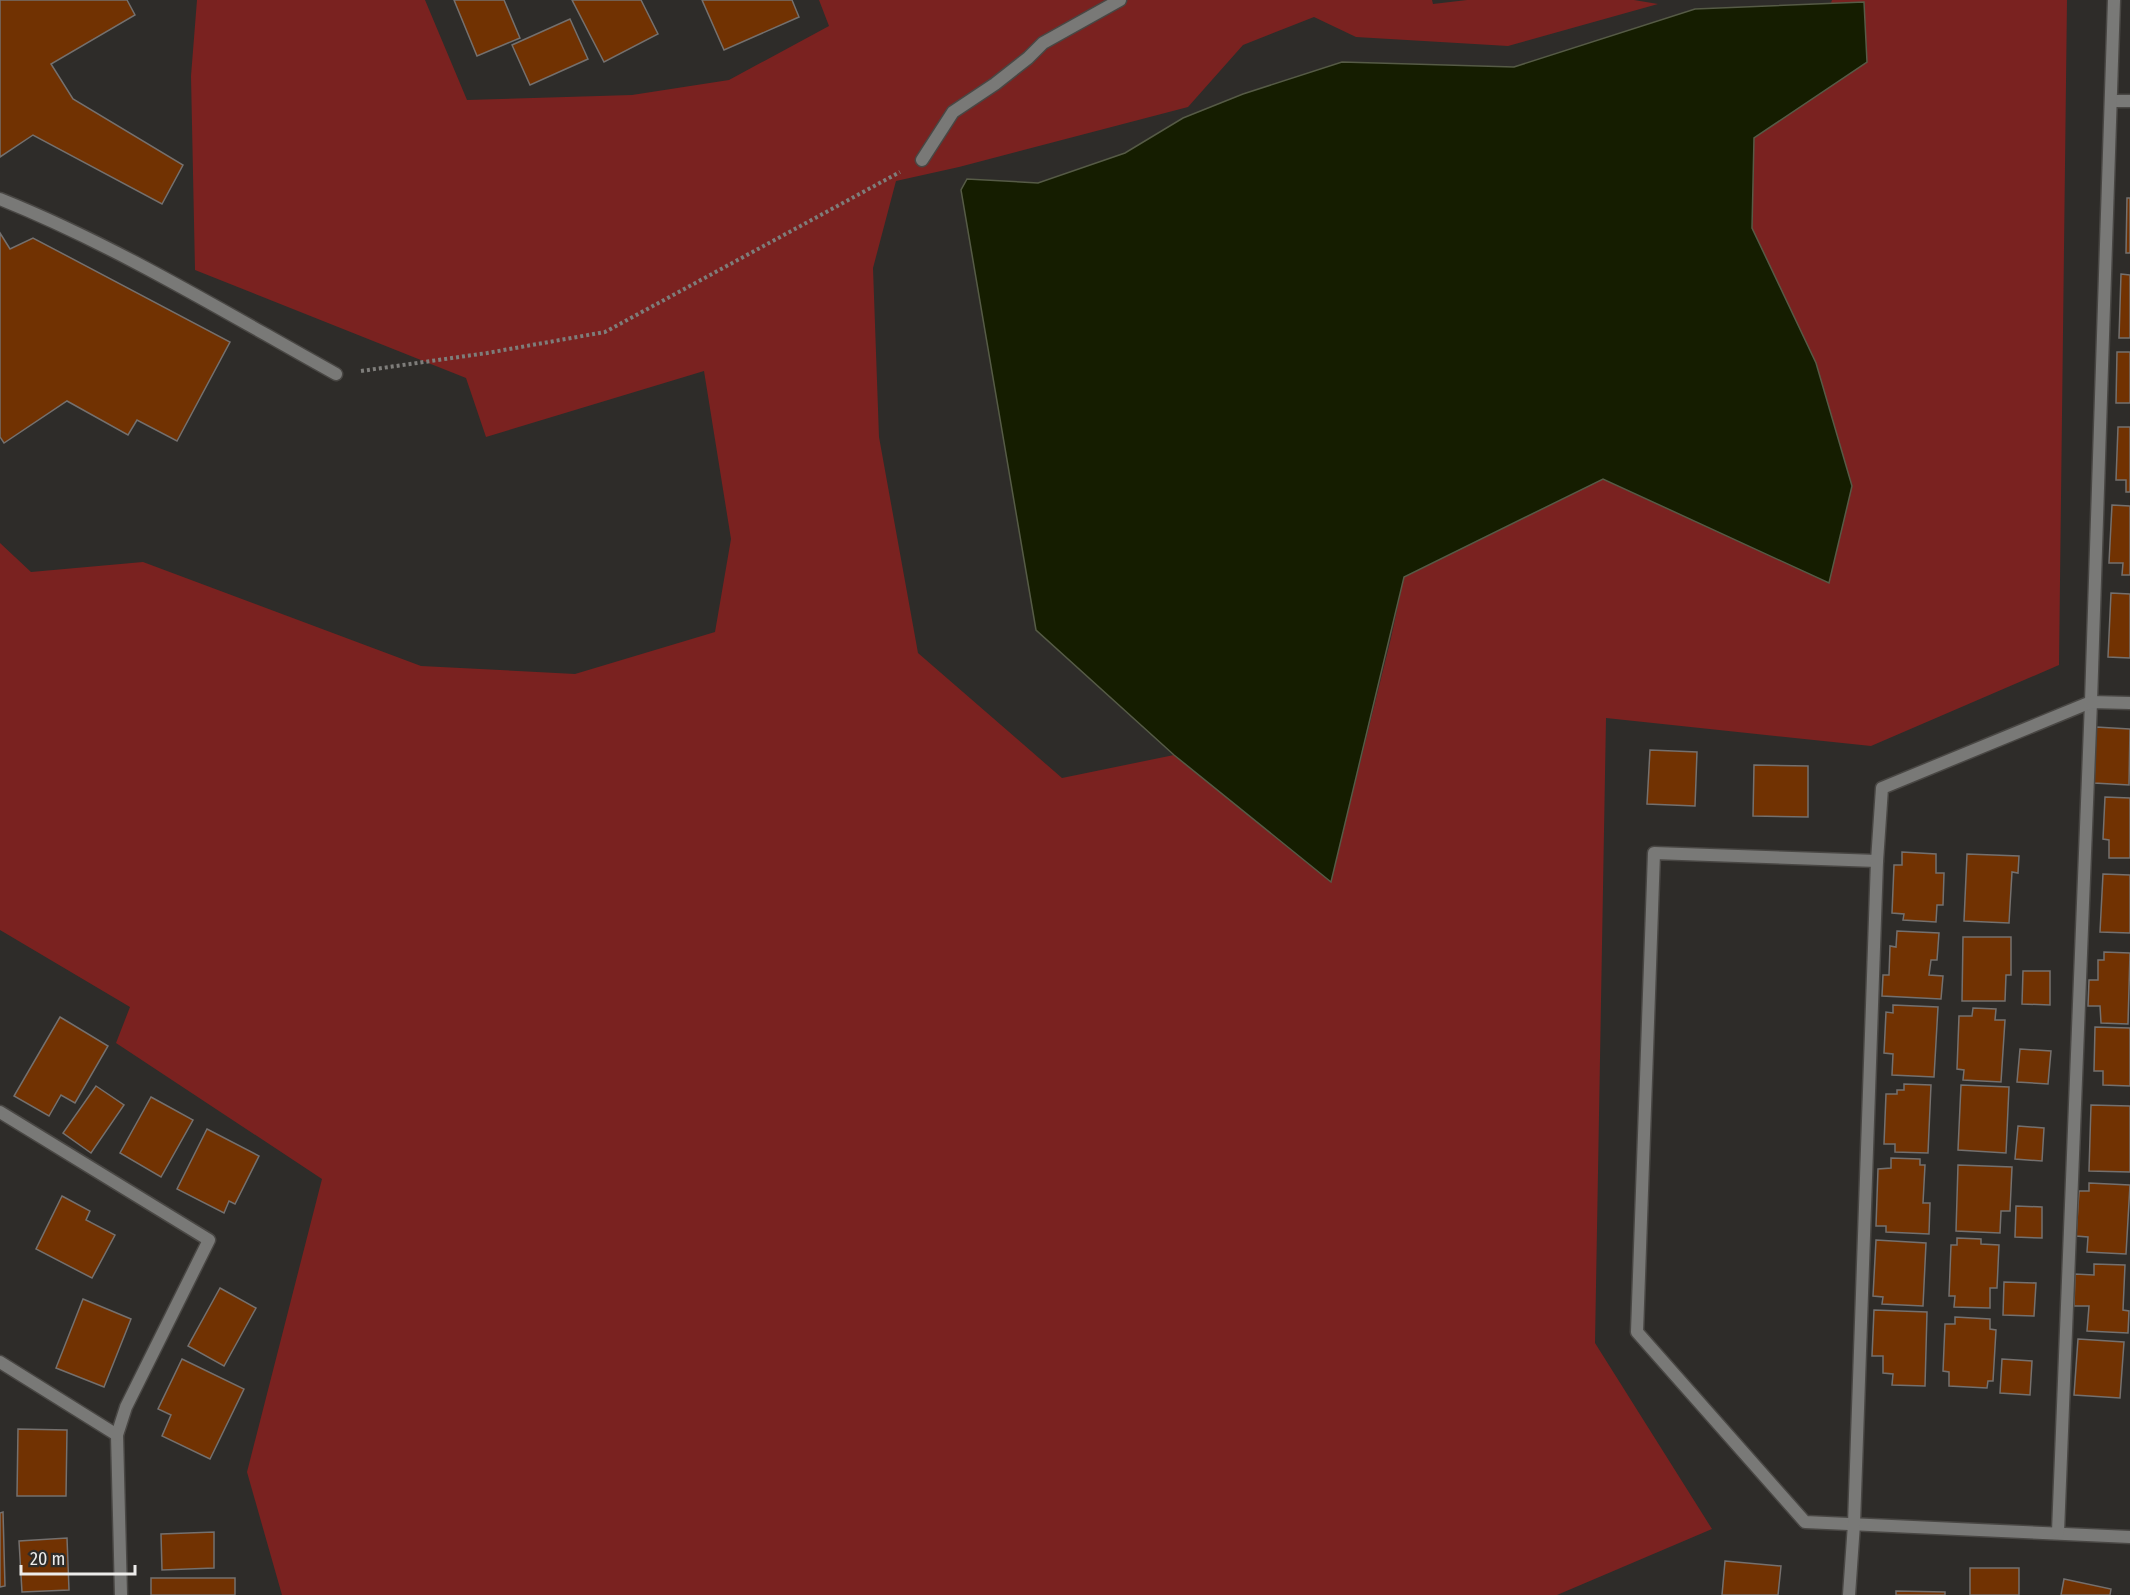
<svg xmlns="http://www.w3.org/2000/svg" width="2130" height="1595" viewBox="0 0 2130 1595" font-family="'Fira Sans Condensed',sans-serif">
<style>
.green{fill:#7a2220}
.water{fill:#151d00;stroke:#565b46;stroke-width:1.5}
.building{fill:#713202;stroke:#74706e;stroke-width:1.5}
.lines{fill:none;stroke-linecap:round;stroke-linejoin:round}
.service-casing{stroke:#494744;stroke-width:15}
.minor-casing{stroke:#494744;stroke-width:15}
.path{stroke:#7e7d7a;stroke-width:4;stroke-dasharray:3 3;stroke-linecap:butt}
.service{stroke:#797977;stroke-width:12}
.minor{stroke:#797977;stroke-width:12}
</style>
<rect width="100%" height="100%" fill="#2e2c29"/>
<!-- green -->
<polygon class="green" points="197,0 425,0 467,100 632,95 729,80 829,26 819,0 1432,0 1433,4 1467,0 1634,0 1658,4 1508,46 1356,37 1314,17 1243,45 1188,107 959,167 896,181 873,268 879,437 918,653 1062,778 1174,755 1331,881 1391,638 1404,577 1603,479 1829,582 1816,363 1752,228 1754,138 1867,62 1864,3 1831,3 1832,0 2067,0 2059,665 1871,746 1606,718 1595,1343 1712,1529 1557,1595 282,1595 247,1472 322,1179 116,1043 130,1007 0,930 0,543 31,572 143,562 421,666 575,674 715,632 731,539 704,371 486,437 466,378 195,270 191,76"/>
<!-- water -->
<polygon class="water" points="1864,2 1867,62 1754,138 1752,228 1816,363 1852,486 1829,583 1603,479 1404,577 1331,882 1174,755 1036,630 961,190 967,179 1038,183 1125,153 1183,118 1243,94 1342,62 1514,67 1695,9"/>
<!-- building -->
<g class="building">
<polygon points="0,0 127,0 135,15 51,64 73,99 183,165 162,204 33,135 0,157"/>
<polygon points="454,0 504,0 520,38 477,56"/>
<polygon points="572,0 641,0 658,34 604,62"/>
<polygon points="702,0 792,0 799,17 724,50"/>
<polygon points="570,19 588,59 530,85 512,45"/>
<polygon points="2127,198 2130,198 2130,253 2126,253"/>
<polygon points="0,233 10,249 33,238 230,342 177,441 137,420 128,435 67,401 4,443 0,437"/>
<polygon points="2121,274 2130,275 2130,338 2119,338"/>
<polygon points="2117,352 2130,352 2130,403 2116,403"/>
<polygon points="2118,427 2130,427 2130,492 2126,492 2126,480 2116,480"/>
<polygon points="2112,505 2130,506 2130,575 2122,575 2123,563 2109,563"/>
<polygon points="2111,593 2130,594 2130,658 2108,657"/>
<polygon points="2096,727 2130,729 2129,785 2094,783"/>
<polygon points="1650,750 1697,752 1695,806 1647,804"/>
<polygon points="1754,765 1808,766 1808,817 1753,816"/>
<polygon points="2105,797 2130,798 2130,858 2109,858 2109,840 2103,839"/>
<polygon points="1902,852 1936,854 1936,873 1944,873 1943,905 1937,905 1936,922 1903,920 1904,914 1892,913 1894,865 1902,865"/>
<polygon points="1967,854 2019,856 2018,873 2012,872 2009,923 1964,921"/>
<polygon points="2103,874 2130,875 2130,933 2100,932"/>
<polygon points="1897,931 1939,933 1937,960 1931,960 1929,975 1943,976 1941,999 1882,996 1883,975 1889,975 1890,946 1896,947"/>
<polygon points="1963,937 2011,937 2011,975 2006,975 2005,1001 1962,1001"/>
<polygon points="2104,952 2130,953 2128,1024 2101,1023 2100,1006 2088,1006 2089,980 2098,980 2098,960 2104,960"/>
<polygon points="2023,971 2050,971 2050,1005 2022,1004"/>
<polygon points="1893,1005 1938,1007 1934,1077 1892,1075 1893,1054 1884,1053 1886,1012 1893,1013"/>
<polygon points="1973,1008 1996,1009 1995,1020 2005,1020 2001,1082 1963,1080 1964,1070 1957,1069 1959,1016 1972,1016"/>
<polygon points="60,1017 108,1046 75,1103 61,1095 49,1116 14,1096"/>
<polygon points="2095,1027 2130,1028 2130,1086 2103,1085 2103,1071 2094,1071"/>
<polygon points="2020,1049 2051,1051 2048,1084 2017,1082"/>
<polygon points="1904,1084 1931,1085 1928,1153 1895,1152 1895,1144 1884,1144 1886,1094 1897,1094 1897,1090 1904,1090"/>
<polygon points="1961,1085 2009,1087 2006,1153 1958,1150"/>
<polygon points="96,1086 124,1105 91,1153 63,1133"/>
<polygon points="151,1097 193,1120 161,1177 120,1153"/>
<polygon points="2091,1105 2130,1106 2130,1172 2089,1171"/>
<polygon points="2018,1126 2044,1128 2042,1161 2015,1159"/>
<polygon points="207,1129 259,1156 235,1204 229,1201 224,1213 177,1189"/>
<polygon points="1891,1158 1920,1159 1920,1165 1925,1165 1923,1203 1930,1203 1929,1234 1886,1232 1886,1226 1876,1226 1878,1169 1891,1168"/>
<polygon points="1958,1165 2012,1167 2010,1211 2001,1211 2000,1233 1956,1231"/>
<polygon points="2089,1183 2130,1185 2126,1254 2087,1252 2088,1237 2076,1236 2079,1191 2089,1191"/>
<polygon points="62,1196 90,1211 86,1220 115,1235 92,1278 36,1249"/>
<polygon points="2016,1206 2042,1207 2042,1238 2015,1237"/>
<polygon points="1957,1238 1981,1239 1981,1244 1999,1245 1997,1288 1990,1288 1990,1308 1954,1307 1955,1296 1949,1296 1951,1245 1957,1245"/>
<polygon points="1876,1240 1926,1243 1923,1306 1882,1304 1883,1297 1873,1296"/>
<polygon points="2094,1264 2125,1265 2123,1310 2129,1311 2128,1333 2087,1331 2089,1306 2074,1306 2075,1274 2094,1275"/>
<polygon points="2004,1282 2036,1283 2034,1316 2003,1315"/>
<polygon points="220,1288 256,1308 224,1366 188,1346"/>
<polygon points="83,1299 131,1319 104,1387 56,1368"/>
<polygon points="1874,1310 1927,1312 1925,1386 1892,1385 1893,1374 1883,1373 1883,1356 1872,1356"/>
<polygon points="1955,1317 1990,1319 1990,1329 1996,1330 1993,1381 1988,1381 1987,1388 1949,1386 1949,1372 1943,1371 1945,1324 1955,1324"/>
<polygon points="2078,1339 2124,1342 2120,1398 2074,1395"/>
<polygon points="182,1359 244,1389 210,1459 162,1436 171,1415 158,1409"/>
<polygon points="2002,1359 2032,1361 2030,1395 2000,1393"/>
<polygon points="18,1429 67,1430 66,1496 17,1496"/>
<polygon points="3,1512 5,1586 0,1587 0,1513"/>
<polygon points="214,1532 214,1568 162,1570 161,1534"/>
<polygon points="67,1538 69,1590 22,1592 19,1541"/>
<polygon points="1725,1561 1781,1566 1778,1595 1722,1595"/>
<rect x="1970" y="1568" width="49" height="27"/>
<rect x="151" y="1578" width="84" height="17"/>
<polygon points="2064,1579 2111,1589 2110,1595 2061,1595"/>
<polygon points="1896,1591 1945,1592 1945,1595 1896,1595"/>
</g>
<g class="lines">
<!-- service casing -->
<g class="service-casing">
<path id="service" d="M0,199C117,246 226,313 336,374"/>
</g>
<!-- minor casing -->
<g class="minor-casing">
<g id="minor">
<polyline points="2112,101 2130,101"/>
<polyline points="922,160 953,112 995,84 1028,58 1043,43 1120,0"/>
<polyline points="1877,861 1654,853 1637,1332 1805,1522 2130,1537"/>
<polyline points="0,1112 209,1240 126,1407 117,1435 121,1595"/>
<polyline points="0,1362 117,1435"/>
<polyline points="2058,1532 2091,702 2114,0"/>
<polyline points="1849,1595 1854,1524 1877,861 1882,788 2091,702 2130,703"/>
</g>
</g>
<!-- path -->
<polyline class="path" points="361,371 487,353 605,332 900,172"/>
<!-- service -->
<use href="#service" class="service"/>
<!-- minor -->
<use href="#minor" class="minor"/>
</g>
<!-- scale -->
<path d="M21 1565v9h114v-9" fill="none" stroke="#edecea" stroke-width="3"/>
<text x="30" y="1565" font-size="18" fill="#edecea" stroke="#2e2c29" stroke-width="4.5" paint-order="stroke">20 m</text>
</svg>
